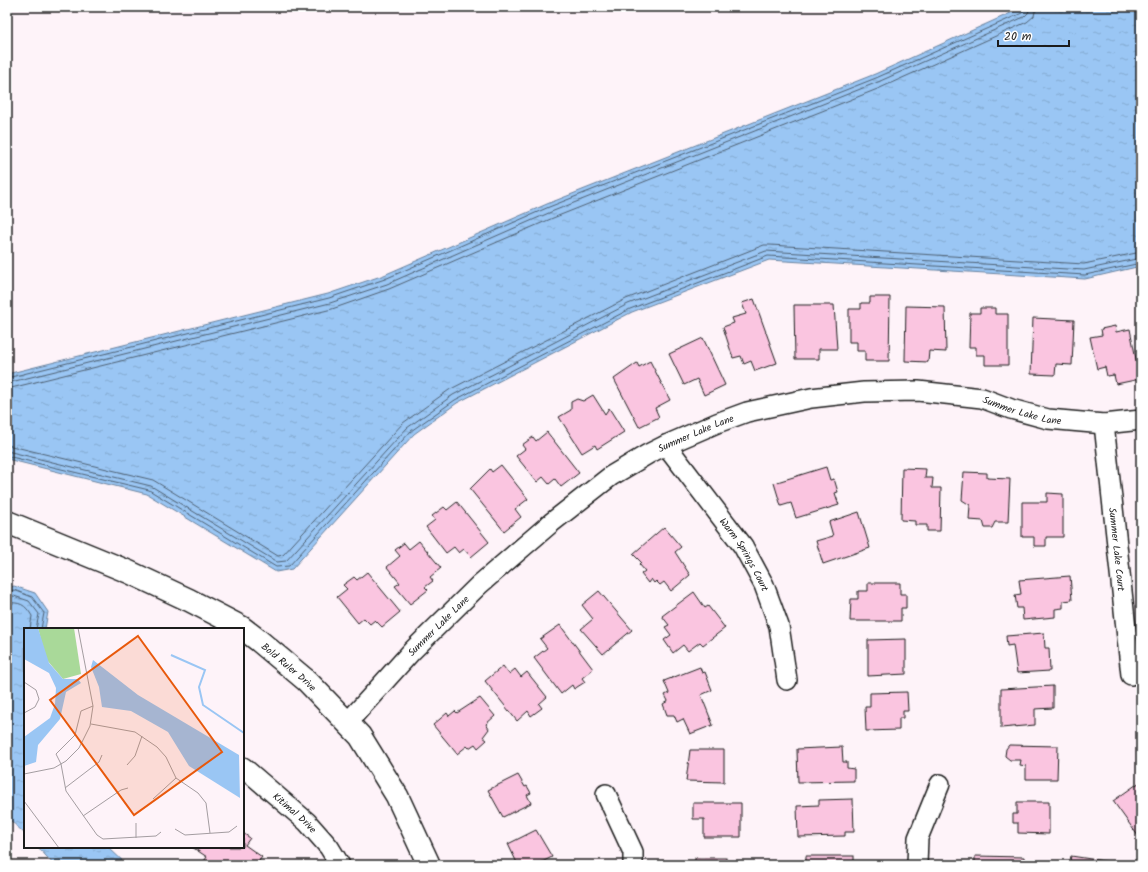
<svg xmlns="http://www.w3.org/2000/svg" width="1148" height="872" viewBox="0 0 1148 872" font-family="Kalam,sans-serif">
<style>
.water{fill:url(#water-ripples);stroke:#68829e}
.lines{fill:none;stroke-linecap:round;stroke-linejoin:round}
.shore{stroke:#4e6072;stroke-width:1}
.building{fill:#fac5e0;stroke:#1c1c1c}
.minor-casing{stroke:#1c1c1c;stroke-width:22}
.tertiary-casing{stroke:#1c1c1c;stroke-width:25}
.minor{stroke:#fff;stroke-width:19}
.tertiary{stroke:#fff;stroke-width:22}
.labels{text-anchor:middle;stroke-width:3.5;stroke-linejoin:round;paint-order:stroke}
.street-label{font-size:10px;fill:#1c1c1c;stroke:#fff}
.inset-river{fill:none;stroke:#9ac6f4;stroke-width:2}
.inset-road{fill:none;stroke:#a49da1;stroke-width:1}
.view{fill:#e8590c;fill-opacity:0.15;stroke:#e8590c;stroke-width:2}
.inset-edge{fill:none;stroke:#1c1c1c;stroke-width:2}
</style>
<defs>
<pattern id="water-ripples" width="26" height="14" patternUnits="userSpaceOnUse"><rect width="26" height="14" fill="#9ac6f4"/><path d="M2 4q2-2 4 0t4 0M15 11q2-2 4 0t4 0" fill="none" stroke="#84aad1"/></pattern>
</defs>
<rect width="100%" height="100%" fill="#fef3f9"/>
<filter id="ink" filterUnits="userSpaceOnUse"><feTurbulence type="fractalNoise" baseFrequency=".025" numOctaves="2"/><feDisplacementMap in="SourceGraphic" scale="8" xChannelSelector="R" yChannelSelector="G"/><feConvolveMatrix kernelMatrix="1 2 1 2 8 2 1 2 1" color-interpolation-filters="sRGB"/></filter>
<g filter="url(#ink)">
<!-- water -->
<g class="water">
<polygon points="1024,7 1141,7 1141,266 1085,279 769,260 632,312 457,403 414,434 292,569 276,572 147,494 7,459 7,374 328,294 384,275 547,204 875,74"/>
<polygon points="14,586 35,593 48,612 45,629 25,629 25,834 7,817 7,588"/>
<polygon points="38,847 108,847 127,865 54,865"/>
</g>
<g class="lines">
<!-- shore -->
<g class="shore">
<polyline points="7,378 329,298 385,279 549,207 876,78 1022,13 1024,10 1025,7"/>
<polyline points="7,383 330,303 387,284 551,212 878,82 1024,17 1028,13 1030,7"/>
<polyline points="7,389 332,309 389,289 553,218 880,88 1027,22 1034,16 1036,7"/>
<polyline points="7,445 153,480 278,556 283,555 403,423 449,390 626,299 764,245 770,245 1084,264 1141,252"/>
<polyline points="7,451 151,486 277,562 286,561 407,428 453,395 628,304 766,251 1084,270 1141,258"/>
<polyline points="7,456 149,490 276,567 289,566 411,431 455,400 630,309 768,256 1085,275 1141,263"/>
<polyline points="7,592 14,590 32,597 44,613 41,629"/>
<polyline points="7,597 14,596 29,601 39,614 36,629"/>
<path d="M7,603C20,602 25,604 32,616L30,629"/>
</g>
</g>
<!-- building -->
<g class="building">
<polygon points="870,297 890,297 889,361 865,361 865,351 857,351 857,342 849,342 849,309 861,309 861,303 870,303"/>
<polygon points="754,299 777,363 755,371 751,361 744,364 741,356 733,358 723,327 734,323 732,318 746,314 742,303"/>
<polygon points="794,305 834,305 837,349 819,349 819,359 795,359"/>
<polygon points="906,306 945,307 946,352 929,351 928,362 905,361"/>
<polygon points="980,308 995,308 995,314 1008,314 1008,365 985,365 985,355 976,355 976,347 969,347 970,313 980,313"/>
<polygon points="1033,318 1074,320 1072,365 1056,364 1055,375 1031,374"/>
<polygon points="1115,326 1116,332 1130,329 1140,379 1116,384 1114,375 1107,376 1105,367 1097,369 1090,337 1102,335 1101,329"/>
<polygon points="703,338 725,385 704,395 697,379 684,385 669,354"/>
<polygon points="650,361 670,400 655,408 659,417 639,427 614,379 637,363 639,367"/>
<polygon points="593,395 605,414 609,408 624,432 597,449 595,445 582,453 559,417 571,410 571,402 577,399 583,401"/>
<polygon points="547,432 579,473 561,487 555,479 549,484 543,477 537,482 516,456 525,449 522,445 533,437 536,441"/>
<polygon points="501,465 528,499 515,509 521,517 504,531 470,489 490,469 492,472"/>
<polygon points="826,467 830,480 834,479 835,482 838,492 835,493 839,505 796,518 791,503 781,506 774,483"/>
<polygon points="902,468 926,469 925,478 933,478 932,488 941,488 940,531 927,531 927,525 915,525 915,521 901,520"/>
<polygon points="964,472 987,473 987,478 1010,479 1008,522 995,522 992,528 985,528 983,521 969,520 970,505 962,500"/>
<polygon points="1047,493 1063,494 1063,537 1046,537 1046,546 1034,546 1034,537 1022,537 1022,502 1047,502"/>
<polygon points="457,502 489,542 471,557 464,549 459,553 454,547 446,553 426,527 435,520 432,516 444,507 447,510"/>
<polygon points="859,512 870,548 823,564 816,541 833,536 829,522"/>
<polygon points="664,527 681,547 675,552 690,575 671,591 664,582 660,585 656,581 654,583 651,579 648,583 641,574 645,571 639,564 641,562 633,554"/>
<polygon points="419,541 441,568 430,577 433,581 425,587 428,590 410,604 395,586 400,583 387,567 400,556 395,550 404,543 409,549"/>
<polygon points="367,572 400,612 382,627 375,620 370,624 364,618 358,623 337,597 347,589 343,585 354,577 357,580"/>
<polygon points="1070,576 1072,600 1063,601 1063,608 1055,609 1055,617 1023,620 1022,608 1017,608 1015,595 1021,594 1019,580"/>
<polygon points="868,583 900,583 900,594 906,594 906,608 901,608 901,621 850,621 851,599 858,599 858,591 868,591"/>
<polygon points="599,591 632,630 603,654 581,629 593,619 582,605"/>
<polygon points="694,592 705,608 708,606 725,628 703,645 700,642 688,651 683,645 673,653 664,640 671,635 665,627 669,625 662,616"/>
<polygon points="560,625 593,669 582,678 585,682 574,689 572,685 561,694 534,658 547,648 540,639"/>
<polygon points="1044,633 1045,648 1049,648 1050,671 1017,673 1013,645 1007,646 1006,636"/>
<polygon points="906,639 906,674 868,676 868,640"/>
<polygon points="503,666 509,674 515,669 521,677 527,672 547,697 539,704 542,708 531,716 528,711 517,721 485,681"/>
<polygon points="700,667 702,673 705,672 712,690 701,695 713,725 690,734 683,719 677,722 674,715 667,715 663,704 668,701 665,695 669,693 664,681"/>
<polygon points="1053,686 1053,708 1035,709 1035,725 1001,728 1001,689"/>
<polygon points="907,692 908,711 903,711 903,718 899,718 899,730 866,731 865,707 870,707 870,693"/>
<polygon points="480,698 495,716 486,724 489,729 483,737 487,740 478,748 475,744 469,748 467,746 457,754 433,725 447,713 449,716 455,711 457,713"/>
<polygon points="1009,745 1058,746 1057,779 1026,779 1026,766 1020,765 1021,760 1010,760 1005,756 1006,749"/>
<polygon points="842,747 843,762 847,762 847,768 854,769 854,781 798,782 797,749"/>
<polygon points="690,750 724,750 724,782 686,781"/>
<polygon points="518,775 525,787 527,786 531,793 527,795 531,803 503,817 488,790"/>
<polygon points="1140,782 1141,784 1141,840 1113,801"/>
<polygon points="853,799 854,832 845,832 845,836 798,837 797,806 819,805 819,800"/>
<polygon points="1017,802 1049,802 1049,834 1018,833 1018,823 1013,823 1013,814 1017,814"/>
<polygon points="693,803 741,803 741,837 704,837 704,819 693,819"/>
<polygon points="536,830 552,857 536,865 518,865 508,844"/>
<polygon points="243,833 250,838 245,845 262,857 256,865 203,865 202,864 207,857 192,847 243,847"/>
<rect x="806" y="856" width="48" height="9"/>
<polygon points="975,856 1024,857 1024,865 975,865"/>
<polygon points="1071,856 1117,863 1117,865 1069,865"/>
<rect x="695" y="858" width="31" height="7"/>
</g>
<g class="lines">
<!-- minor casing -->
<g class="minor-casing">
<g id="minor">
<path id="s1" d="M1104,424L1131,675"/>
<path id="s2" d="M666,445L743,546L764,585L779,626L787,680"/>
<path id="s3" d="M348,722L412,651L479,585L551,523L611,476L648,454L666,445L717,423L747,412L811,398L864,392L918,391L982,398L1011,409L1048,419L1104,424L1141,420"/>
<path id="s4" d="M243,767L307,822L329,847L340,865"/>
<polyline points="606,794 633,852 633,865"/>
<polyline points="917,865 918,838 940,784"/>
</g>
</g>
<!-- tertiary casing -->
<g class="tertiary-casing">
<g id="tertiary">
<path id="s5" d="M7,522L129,572L189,600L241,627L258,640L307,681L360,736L397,796L429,865"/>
</g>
</g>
<!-- minor -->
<use href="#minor" class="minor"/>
<!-- tertiary -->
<use href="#tertiary" class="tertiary"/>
</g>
</g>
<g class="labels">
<!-- street labels -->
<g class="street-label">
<text dy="4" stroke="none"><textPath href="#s3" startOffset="791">Summer Lake Lane</textPath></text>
<text dy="4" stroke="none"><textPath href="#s3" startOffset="456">Summer Lake Lane</textPath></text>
<text dy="4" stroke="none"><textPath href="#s1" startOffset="126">Summer Lake Court</textPath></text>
<text dy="4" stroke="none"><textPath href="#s2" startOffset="135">Warm Springs Court</textPath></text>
<text dy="4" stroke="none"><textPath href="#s3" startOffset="132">Summer Lake Lane</textPath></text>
<text dy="4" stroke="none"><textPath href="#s5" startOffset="319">Bold Ruler Drive</textPath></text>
<text dy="4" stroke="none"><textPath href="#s4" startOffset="69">Kitimal Drive</textPath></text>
</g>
</g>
<!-- overview -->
<g transform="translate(24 628)">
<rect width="220" height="220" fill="#fef3f9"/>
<path d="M14,0H50L57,46L39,51L22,31Z" fill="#a9d999"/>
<path d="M0,0H14L25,35L39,51H54L57,55L42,64L36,91L14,117L12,134L0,138V109L26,90L31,76L32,60L25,45L0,31ZM69,32L114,67L215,127L216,170L165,138L144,104L107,83L78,79L75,59L67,39Z" fill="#9ac6f4"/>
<path class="inset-river" d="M147,27L181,42L175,59L179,77L220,105M220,119V145"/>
<path class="inset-road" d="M0,54L12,62L15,71L11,79L0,85M69,78L57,83L51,107L32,126L37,136L42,163L73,207L79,211L132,208L137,204M67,96L111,104L133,119L142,129L152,150L174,165L182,175L186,205M103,137L111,128L118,108M0,146L30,140L42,133L55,120L66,98L69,78L54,0M41,160L75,134L78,127M129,171L152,150M0,173L35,220M59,188L97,162L104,160M112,195V210M151,201L161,207L205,204L213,198"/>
<path class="view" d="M114,8L198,124L110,187L26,72Z"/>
<rect width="220" height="220" class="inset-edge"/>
</g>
<!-- margin -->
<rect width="1148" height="872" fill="none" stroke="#fff" stroke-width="24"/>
<rect x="12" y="12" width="1124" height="848" fill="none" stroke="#1c1c1c" stroke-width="1.5" filter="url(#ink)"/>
<!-- scale -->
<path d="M998 40v6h71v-6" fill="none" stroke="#1c1c1c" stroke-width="2"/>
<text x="1004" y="40" font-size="12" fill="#1c1c1c" stroke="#ffffff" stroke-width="3" paint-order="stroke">20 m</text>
</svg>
